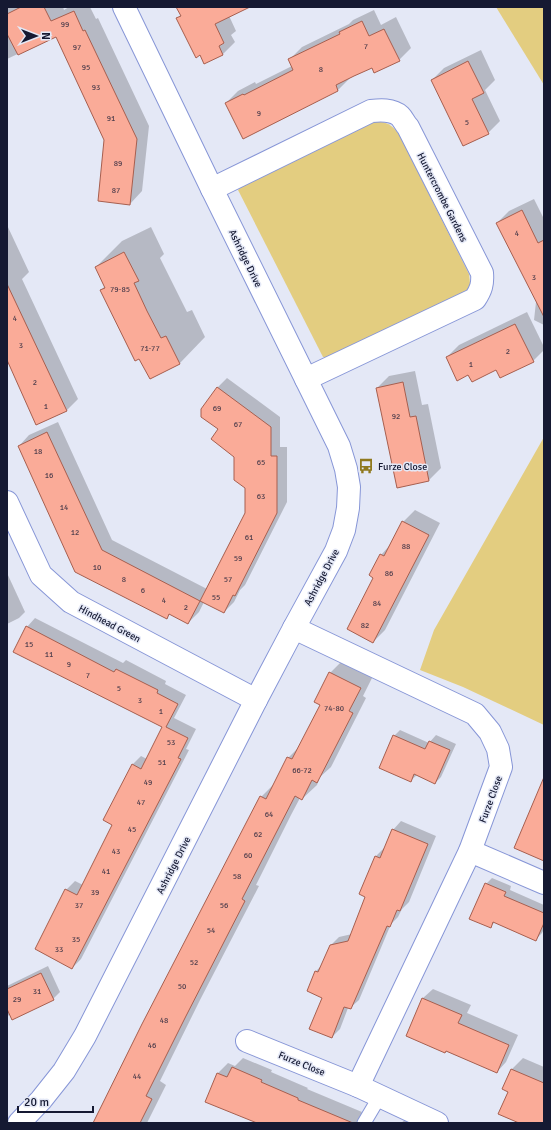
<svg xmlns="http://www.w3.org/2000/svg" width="551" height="1130" viewBox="0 0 551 1130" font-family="Signika,sans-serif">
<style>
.green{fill:#e3cd80}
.shadow{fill:#0003}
.building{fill:#faab98;stroke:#a75f4f}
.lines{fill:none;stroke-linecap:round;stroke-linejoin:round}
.lane-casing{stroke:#8796d7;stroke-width:15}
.street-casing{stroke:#8796d7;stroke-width:24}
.lane{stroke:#fff;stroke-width:13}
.street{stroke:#fff;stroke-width:22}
.labels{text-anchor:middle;stroke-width:3;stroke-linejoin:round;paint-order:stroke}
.number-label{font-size:8px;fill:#4e3e4c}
.street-label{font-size:10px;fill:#151932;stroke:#e4e8f6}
.poi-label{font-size:10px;fill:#151932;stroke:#e4e8f6;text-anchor:start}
</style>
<rect width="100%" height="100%" fill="#e4e8f6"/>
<!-- green -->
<g class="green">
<polygon points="496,7 544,7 544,85"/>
<path d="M371,122C385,121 390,123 399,134L469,274L470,283L469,290L331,358L323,357L238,190L245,183Z"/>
<polygon points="544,437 544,725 463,687 420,670 434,630"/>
</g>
<!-- shadow -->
<g class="shadow">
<polygon points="9,7 63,7 64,10 69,7 90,7 96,19 98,18 149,126 142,191 130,204 105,140 56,36 7,59 7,8"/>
<polygon points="179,7 225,7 236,31 231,35 235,42 223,54 200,54 178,18 181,14"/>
<polygon points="374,10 381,25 396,17 411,48 399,60 372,66 350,78 338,90 243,138 226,103 238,91 255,82 256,84 292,66 290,59 302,47 349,24 353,20"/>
<polygon points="481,50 495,80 485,90 500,121 488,133 432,80 444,68"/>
<polygon points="534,199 544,219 544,325 534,320 538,284 497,223 509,211"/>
<polygon points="7,225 29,272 22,279 78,399 66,411 10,364 9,365 7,360"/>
<polygon points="151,227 164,254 160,258 187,312 192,310 205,337 180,363 101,290 105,286 96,267 122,241"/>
<polygon points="527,312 544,347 544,350 533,361 469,374 447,357 459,345"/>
<polygon points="415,371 422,405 428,404 441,468 429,480 397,486 377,388 389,376"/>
<polygon points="227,378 280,417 280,447 287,447 287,502 245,585 240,590 234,602 224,612 204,602 199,612 188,623 170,614 166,618 76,571 19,446 29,435 58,422 112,540 207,589 246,513 246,488 235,456 219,429 202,409 218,387"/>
<polygon points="415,510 440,523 385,630 373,642 375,577 381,555 391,544 403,522"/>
<polygon points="7,573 25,612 19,618 7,624"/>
<polygon points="35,618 123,663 126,660 166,681 165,684 186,695 174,718 196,729 186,749 189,750 81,959 72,968 36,949 66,890 75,881 83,885 114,825 104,820 133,764 141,756 147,759 164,727 27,627"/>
<polygon points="345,658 374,674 363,696 366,698 331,767 320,777 317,785 302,799 300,798 291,815 256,885 259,886 200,1000 160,1081 166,1085 147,1123 93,1123 261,797 275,783 288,758 300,746 321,704 330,673"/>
<polygon points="400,730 429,743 436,735 456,744 441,777 435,783 417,775 410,781 394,736"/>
<polygon points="401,821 436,836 409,902 402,909 398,917 391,924 359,1000 350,1008 348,1008 340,1029 332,1037 323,997 316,971 322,965 331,945 339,937 352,934 366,896 375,857 384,848 385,849 393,830"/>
<polygon points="492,878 511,886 510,890 544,905 544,929 542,933 536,939 495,922 490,927 486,884"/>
<polygon points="48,966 60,992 53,999 7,1016 7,986"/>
<polygon points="433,989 471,1005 467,1013 518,1035 506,1062 497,1072 407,1035 423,998"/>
<polygon points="243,1058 272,1070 271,1072 308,1088 307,1089 362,1112 358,1123 257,1123 218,1073 228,1063 235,1066"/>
<polygon points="523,1058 544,1067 544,1123 522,1123 509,1091 504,1088 512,1069"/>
<polygon points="406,1119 416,1123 401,1123"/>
</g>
<!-- building -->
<g class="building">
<polygon points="21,7 44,7 51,21 74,11 83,31 85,30 137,139 130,205 98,201 104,140 56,37 18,55 7,34 7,14"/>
<polygon points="176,7 250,7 215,24 224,43 219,46 223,55 204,64 200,55 196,58 176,18 181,16"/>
<polygon points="362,21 369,36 384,29 400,61 374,73 372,68 354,76 336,85 338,91 243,139 225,103 243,94 244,95 293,70 288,59 340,34 339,32"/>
<polygon points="468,61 484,93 472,99 489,134 463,146 431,80"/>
<polygon points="522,210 538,243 544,240 544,317 496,223"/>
<polygon points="124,252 139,281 134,283 147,311 161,338 166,336 180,364 150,379 139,359 135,361 100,290 105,288 95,267"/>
<polygon points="7,284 67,411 36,425 7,360"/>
<polygon points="515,324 534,362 500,378 496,370 472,382 468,375 457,381 446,357"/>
<polygon points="403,382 410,417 416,416 429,481 397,488 376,388"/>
<polygon points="217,387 271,427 271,456 277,456 277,513 235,596 233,595 224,613 200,601 245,513 245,488 234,480 234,457 211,439 218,429 201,417 201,409"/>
<polygon points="47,432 102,550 200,601 188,624 169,614 167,619 75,572 18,446"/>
<polygon points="402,521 429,535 373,643 347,629 373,578 369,575 380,554 384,556"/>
<polygon points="26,626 114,672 116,669 158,690 157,693 178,704 166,727 188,738 178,758 181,759 72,969 35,949 65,889 77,895 112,825 103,820 132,764 141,769 162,727 13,652"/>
<polygon points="329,672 361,688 349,711 353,713 317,783 312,780 302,800 295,796 277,831 242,899 245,901 186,1016 146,1096 152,1099 140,1123 93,1123 142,1024 260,796 266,799 287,757 292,759 320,705 314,702"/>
<polygon points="393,735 425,749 429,741 450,750 435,784 414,774 411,782 379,768"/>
<polygon points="544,777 544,861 514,848"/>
<polygon points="392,829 428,844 400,911 397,910 390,927 387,926 351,1009 344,1007 332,1038 309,1029 322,998 307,991 315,971 318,972 330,945 348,941 365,897 359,894 375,856 380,858"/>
<polygon points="485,883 506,892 504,896 544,913 544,923 536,941 493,922 491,928 469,919"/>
<polygon points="41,973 54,1000 12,1020 7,1009 7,989"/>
<polygon points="422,998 462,1015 458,1023 509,1045 497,1073 446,1051 445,1053 406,1036"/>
<polygon points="232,1067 262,1080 261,1082 298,1098 298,1100 353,1123 257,1123 205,1102 217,1073 227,1077"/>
<polygon points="511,1069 544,1083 544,1123 519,1123 498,1114 508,1092 502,1089"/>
</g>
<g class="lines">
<!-- lane casing -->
<g class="lane-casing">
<polyline id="lane" points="364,1123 380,1096"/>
</g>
<!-- street casing -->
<g class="street-casing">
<g id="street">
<path d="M212,189L371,111C380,110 392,109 400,116C403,119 405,124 408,127L482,273C483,284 481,290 475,299L306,379"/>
<polyline points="7,502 41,575 71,602 256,700"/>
<polyline points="294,628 475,714 490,732 498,749 501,767 470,851 358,1086"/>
<polyline points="470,851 544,883"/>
<polyline points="247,1041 358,1086 437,1123"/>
<polyline points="19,1123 41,1100 64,1071 85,1036 256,700 294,628 336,551 344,530 348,508 349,487 346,469 339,446 212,189 124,7"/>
</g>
</g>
<!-- lane -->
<use href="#lane" class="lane"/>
<!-- street -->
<use href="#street" class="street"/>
</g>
<!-- icons -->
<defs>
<g id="bus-bare" transform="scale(1.2)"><path d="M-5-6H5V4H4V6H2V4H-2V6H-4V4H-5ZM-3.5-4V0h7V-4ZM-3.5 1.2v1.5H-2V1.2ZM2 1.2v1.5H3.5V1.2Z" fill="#8f791e" stroke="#e4e8f6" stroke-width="2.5" paint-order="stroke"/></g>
</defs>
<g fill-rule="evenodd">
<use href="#bus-bare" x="366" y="466"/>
</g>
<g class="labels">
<!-- number labels -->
<g class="number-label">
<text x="65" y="27">99</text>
<text x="366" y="49">7</text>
<text x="77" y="50">97</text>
<text x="86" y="70">95</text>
<text x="321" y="72">8</text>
<text x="96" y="90">93</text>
<text x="259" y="116">9</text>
<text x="111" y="121">91</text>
<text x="467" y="125">5</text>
<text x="118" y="166">89</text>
<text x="116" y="193">87</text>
<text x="517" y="236">4</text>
<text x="534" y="280">3</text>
<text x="120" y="292">79-85</text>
<text x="15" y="321">4</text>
<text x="21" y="348">3</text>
<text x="150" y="351">71-77</text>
<text x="508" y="354">2</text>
<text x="471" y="367">1</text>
<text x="35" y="385">2</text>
<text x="46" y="409">1</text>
<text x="217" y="411">69</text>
<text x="396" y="419">92</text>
<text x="238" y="427">67</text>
<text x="38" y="454">18</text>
<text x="261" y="465">65</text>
<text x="49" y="478">16</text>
<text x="261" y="499">63</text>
<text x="64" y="510">14</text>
<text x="75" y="535">12</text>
<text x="249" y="540">61</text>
<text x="406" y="549">88</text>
<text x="238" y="561">59</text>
<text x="97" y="570">10</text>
<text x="389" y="576">86</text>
<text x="124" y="582">8</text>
<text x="228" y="582">57</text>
<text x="143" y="593">6</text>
<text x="216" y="600">55</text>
<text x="164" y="603">4</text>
<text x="377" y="606">84</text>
<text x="186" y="610">2</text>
<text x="365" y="628">82</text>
<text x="29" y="647">15</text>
<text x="49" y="657">11</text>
<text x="69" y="667">9</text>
<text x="88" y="678">7</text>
<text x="119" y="691">5</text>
<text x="140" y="703">3</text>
<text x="334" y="711">74-80</text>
<text x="161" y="714">1</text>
<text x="171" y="745">53</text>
<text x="162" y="765">51</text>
<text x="302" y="773">66-72</text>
<text x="148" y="785">49</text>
<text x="141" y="805">47</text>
<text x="269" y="817">64</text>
<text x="132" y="832">45</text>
<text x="258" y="837">62</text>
<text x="116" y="854">43</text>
<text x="248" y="858">60</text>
<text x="106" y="874">41</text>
<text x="237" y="879">58</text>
<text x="95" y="895">39</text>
<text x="79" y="908">37</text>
<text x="224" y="908">56</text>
<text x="211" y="933">54</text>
<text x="76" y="942">35</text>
<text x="59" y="952">33</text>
<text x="194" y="965">52</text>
<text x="182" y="989">50</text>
<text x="37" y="994">31</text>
<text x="17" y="1002">29</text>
<text x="164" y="1023">48</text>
<text x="152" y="1048">46</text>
<text x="137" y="1079">44</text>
</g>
<!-- street labels -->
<g class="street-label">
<text transform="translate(443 197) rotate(63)" y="4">Huntercrombe Gardens</text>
<text transform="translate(246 258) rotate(64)" y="4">Ashridge Drive</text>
<text transform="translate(321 577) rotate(-62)" y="4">Ashridge Drive</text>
<text transform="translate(110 623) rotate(28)" y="4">Hindhead Green</text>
<text transform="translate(490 799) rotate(-70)" y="4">Furze Close</text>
<text transform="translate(173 865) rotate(-63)" y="4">Ashridge Drive</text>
<text transform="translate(302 1063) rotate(22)" y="4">Furze Close</text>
</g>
<!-- poi labels -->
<g class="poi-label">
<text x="378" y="470">Furze Close</text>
</g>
</g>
<!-- border -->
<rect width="551" height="1130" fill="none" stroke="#151932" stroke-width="16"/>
<!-- north arrow -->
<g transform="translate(36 36) rotate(90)" stroke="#e4e8f6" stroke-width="3" paint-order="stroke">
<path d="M0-3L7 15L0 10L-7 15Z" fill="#151932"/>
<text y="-6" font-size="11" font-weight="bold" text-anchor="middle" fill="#151932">N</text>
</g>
<!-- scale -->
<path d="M18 1106v6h75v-6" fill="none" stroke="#151932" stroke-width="2"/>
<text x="24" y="1106" font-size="12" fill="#151932" stroke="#e4e8f6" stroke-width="3" paint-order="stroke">20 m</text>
</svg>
